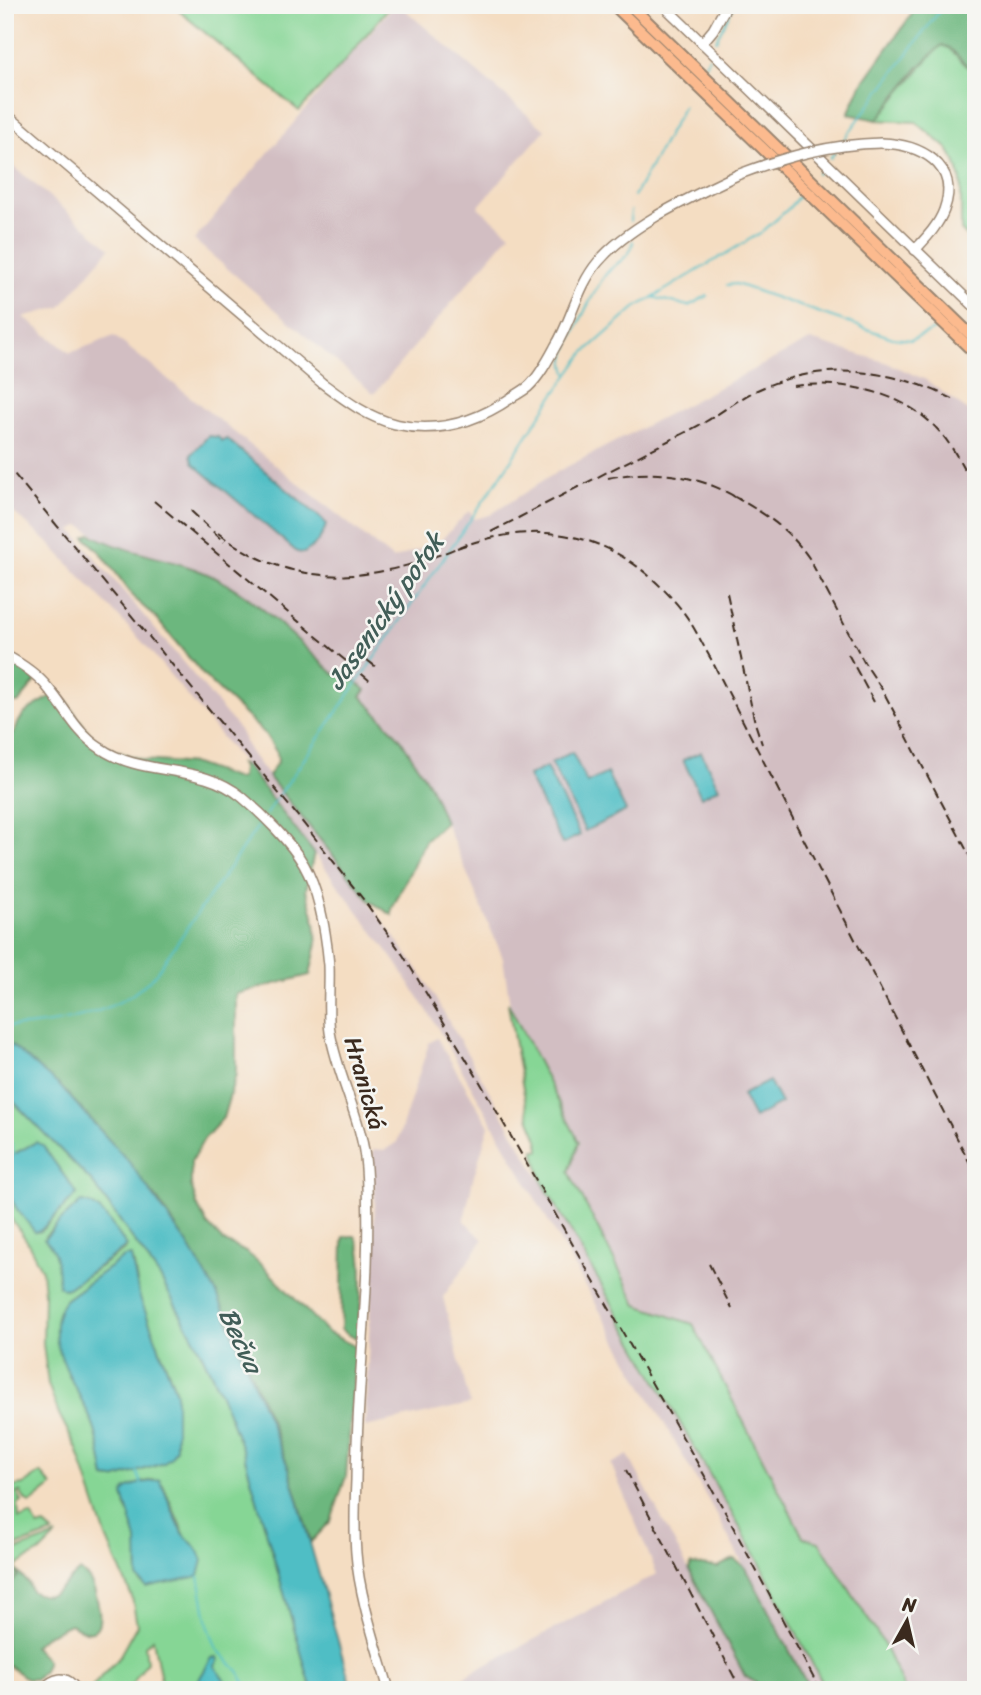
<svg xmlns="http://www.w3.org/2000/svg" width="981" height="1695" viewBox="0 0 981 1695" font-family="Sriracha,sans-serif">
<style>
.industrial{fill:#d2bec2}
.green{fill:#86d695;stroke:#60805a;stroke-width:2;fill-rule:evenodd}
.forest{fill:#6cb77e;stroke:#54704e;stroke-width:2}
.water{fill:#50bec5;stroke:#467472;stroke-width:2}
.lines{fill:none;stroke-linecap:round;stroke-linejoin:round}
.stream{stroke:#50bec5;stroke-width:2}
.tertiary-casing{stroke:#988470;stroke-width:12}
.trunk-casing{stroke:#988470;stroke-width:14}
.tertiary{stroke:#fff;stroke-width:9}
.trunk{stroke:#fcba8e;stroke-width:10}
.rail{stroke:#3b2a1e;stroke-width:2;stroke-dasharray:10 5;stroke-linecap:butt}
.tertiary-bridge-casing{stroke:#988470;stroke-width:12;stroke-linecap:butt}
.tertiary-bridge{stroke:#fff;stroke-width:9}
.labels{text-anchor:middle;stroke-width:5;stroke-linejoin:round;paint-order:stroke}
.street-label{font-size:24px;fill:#3b2a1e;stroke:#f6f6f2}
.water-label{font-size:26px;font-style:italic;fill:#425e58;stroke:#f6f6f2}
</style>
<rect width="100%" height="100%" fill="#f6f6f2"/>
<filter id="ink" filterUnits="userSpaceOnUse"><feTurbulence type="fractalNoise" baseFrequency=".0143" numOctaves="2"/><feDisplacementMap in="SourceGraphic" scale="14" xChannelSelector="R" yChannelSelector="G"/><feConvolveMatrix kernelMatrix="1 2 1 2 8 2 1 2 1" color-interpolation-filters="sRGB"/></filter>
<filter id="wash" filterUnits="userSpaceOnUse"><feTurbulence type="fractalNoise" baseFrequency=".00686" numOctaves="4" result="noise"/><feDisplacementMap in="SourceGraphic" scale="28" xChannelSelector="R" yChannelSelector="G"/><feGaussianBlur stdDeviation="1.57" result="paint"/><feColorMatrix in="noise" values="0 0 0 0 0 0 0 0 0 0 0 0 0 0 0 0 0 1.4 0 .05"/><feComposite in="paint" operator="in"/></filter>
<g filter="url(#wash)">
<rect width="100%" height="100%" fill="#f4ddc2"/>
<!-- industrial -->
<g class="industrial">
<polygon points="394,5 399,5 545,130 478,207 510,234 374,394 194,240"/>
<polygon points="5,159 110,248 61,307 24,317 70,353 114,336 393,559 439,542 469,511 475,519 490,515 557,472 810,340 885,362 926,380 976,417 976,1690 905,1690 882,1641 819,1543 803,1537 693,1324 637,1305 569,1172 579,1142 510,1005 503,958 430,786 400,738 361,696 366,690 350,676 334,674 253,602 217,578 110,545 80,525 72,530 238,728 250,752 268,776 344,868 422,975 728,1505 826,1690 810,1690 715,1512 432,1018 395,961 281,809 147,647 51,545 5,505"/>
<polygon points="437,1038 489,1126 473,1179 464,1220 483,1240 443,1297 470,1404 365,1427 375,1202 373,1149 385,1150 397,1142 429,1043"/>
<polygon points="628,1455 745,1676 756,1683 758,1690 439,1690 657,1574 611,1464"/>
</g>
<!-- green -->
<g class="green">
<polygon points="172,5 391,5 339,68 299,111"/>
<polygon points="942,45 949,48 976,75 976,246 961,230 961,181 956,163 948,149 916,122 877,120 938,47"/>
<path d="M508,1003L579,1142L569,1172L637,1305L693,1324L803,1537L819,1542L882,1641L905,1690H826L759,1561L542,1181L534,1150H540C540,1138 531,1126 528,1113C520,1076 514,1040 508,1003Z"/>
<path d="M5,1093L93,1183L160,1277L196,1342L220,1392L243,1451L312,1690H163L153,1639L145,1646L147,1662L128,1690H89L118,1659L137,1625L132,1597L106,1537L77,1449L59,1414L48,1384L43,1344L44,1293L42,1271L27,1241L5,1210V1189L17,1209L36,1232L41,1231L77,1194L43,1147C27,1145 15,1150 5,1164ZM81,1202C103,1203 115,1233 126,1249L68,1288L63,1289C57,1280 59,1275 58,1265C57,1254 51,1245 45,1236ZM124,1257L134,1264L139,1295L176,1392V1448L164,1463L114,1479L105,1478C102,1462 100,1445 95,1430C83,1392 37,1340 65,1300ZM153,1480L163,1485L185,1536L141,1583C135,1571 139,1556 138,1543C136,1529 131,1517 125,1505L140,1483Z"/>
<polygon points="41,1473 52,1486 31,1503 26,1501 20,1492 17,1493 22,1502 18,1504 19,1519 31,1515 38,1527 45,1525 53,1533 5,1550 5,1488 23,1485"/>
<polygon points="56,1536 39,1553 25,1560 16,1567 17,1579 12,1584 5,1583 5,1554"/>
</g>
<!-- forest -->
<g class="forest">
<polygon points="914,5 976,5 976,75 950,48 942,45 918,68 877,120 848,114 860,87 914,11"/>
<path d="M91,534C130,556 178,558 218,579C261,601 298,642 334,674L350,676L366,690L361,696L400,738L430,786L445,822L425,841L392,909V915L370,901L268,776L278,761L277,753L265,734L205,677L155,617L136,600L101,553L85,537Z"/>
<polygon points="5,658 27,671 36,681 18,703 5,703"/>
<path d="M58,690L92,737L115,751L143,760L195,764L237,779L241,778L242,768L240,764L247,767L314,853L306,890L315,922L317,943L310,975L236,994V1074L223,1118L204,1139L191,1162V1185L197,1205L207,1224L223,1241L246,1252L262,1265L327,1332L356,1347L346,1476L331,1521L311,1542L289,1469L274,1429L217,1294L188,1245L158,1200L96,1125L60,1086L5,1040V738L14,733C24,703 39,709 58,690Z"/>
<path d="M350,1236H355C367,1253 360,1313 358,1335L356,1338L348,1335L341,1329L343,1242L344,1237Z"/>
<polygon points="734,1559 746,1568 810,1690 758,1690 756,1683 745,1676 689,1570 691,1564 718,1567"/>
<path d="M17,1571L28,1583L31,1591C56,1605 61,1584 80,1571C83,1574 87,1576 89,1579C96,1589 110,1636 86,1631C81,1630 75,1626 70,1624L49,1634L33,1646L47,1660L43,1671L36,1679H27L5,1663V1583L11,1584L18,1576Z"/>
</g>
<!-- water -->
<g class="water">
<path d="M208,436L218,437L222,441L227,439L323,520L326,524C324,536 314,547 304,553L297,552L194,464L191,455Z"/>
<polygon points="572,752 587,783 607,773 626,811 585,831 551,763"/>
<polygon points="701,752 719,788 701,797 683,760"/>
<polygon points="546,767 580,835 562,844 528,776"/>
<polygon points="5,1040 60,1086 129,1162 188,1245 217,1294 289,1469 352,1690 312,1690 243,1451 220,1392 196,1342 160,1277 93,1183 5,1093"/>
<polygon points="769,1081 781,1103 754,1118 742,1095"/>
<polygon points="36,1142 43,1146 77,1194 40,1231 35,1232 17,1209 6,1190 5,1164 14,1154"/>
<path d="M81,1202C102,1203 115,1231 127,1246L68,1288L63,1289L59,1286C56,1268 60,1253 44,1239L60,1221Z"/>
<path d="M131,1256L139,1295L176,1393V1448L172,1456L164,1463L114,1479L105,1478C102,1462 100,1446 95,1430C83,1392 36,1340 65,1300L124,1257Z"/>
<polygon points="160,1480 181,1531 199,1551 203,1560 199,1576 146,1587 138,1578 137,1540 123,1495 126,1489 140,1483"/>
<polygon points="217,1657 218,1661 215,1666 229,1687 228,1690 200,1690 198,1681 212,1658"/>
</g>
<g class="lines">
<!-- stream -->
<g class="stream">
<polyline points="716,40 734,5"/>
<polyline points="705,64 709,57"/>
<polyline points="842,142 944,5"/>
<polyline points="830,158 835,152"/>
<polyline points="817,174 823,167"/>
<polyline points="634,196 684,106"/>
<polyline points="630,221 631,211"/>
<polyline points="727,285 736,284 893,338 911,340 934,330"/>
<polyline points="652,297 688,306 707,296"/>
<path d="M568,375C566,370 564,365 565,359C567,343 596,288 606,274C615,262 632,258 633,241"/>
<polyline points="5,744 6,744"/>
<polyline points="266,814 500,477 549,402 584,353 635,308 762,232 788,209 799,196"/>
<path d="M5,1026C42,1028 103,1015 133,994C141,988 147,982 154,976L263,819"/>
<polyline points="11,1143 14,1155"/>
<polyline points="137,1472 141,1483"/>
<polyline points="199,1576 208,1625 217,1649 238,1671 250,1690"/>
</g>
</g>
</g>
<g filter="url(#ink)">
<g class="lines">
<!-- tertiary casing -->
<g class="tertiary-casing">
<g id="tertiary">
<polyline points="663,5 976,308"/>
<polyline points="702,43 713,30 727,5"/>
<path d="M5,113L322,383C345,400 367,417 395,424C437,434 476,422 511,398C516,395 523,391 528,387C539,377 548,360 555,347C572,320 577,287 598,262C630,224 692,197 737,175"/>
<path d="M881,143C919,144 961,164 944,210C938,226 926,238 915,250"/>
<path d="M5,655C22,664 37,674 48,688C66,709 76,733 100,748C143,778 200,762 242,797C262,814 291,842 304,865C320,893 326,933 329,965C330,988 327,1010 330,1032C338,1079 363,1120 366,1168C373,1272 357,1376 356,1480C355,1504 354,1529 356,1553C359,1596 377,1648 389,1690"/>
<path d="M42,1690C53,1678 66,1673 76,1690"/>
</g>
</g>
<!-- trunk casing -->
<g class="trunk-casing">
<g id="trunk">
<polyline points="614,5 976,354"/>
<polyline points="630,5 976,340"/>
</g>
</g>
<!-- tertiary -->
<use href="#tertiary" class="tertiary"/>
<!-- trunk -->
<use href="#trunk" class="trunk"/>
<!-- rail -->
<g class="rail">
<path d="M793,386C844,380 903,391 939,431C955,449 965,471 976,492"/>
<polyline points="5,463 296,814 363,899 403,955 480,1082 723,1508 820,1690"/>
<path d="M608,478C654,468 702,475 742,501"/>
<path d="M733,496C764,513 789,529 809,558L864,662L883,691L976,868"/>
<polyline points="154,501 370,681"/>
<polyline points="191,511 224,542"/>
<path d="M491,532C551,501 611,470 672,439C683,434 694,428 705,422C722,412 737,400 755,391C820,360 892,368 955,400"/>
<path d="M218,533C298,594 378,582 466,544"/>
<path d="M457,548C546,516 620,534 681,609C693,624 701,642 711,659L976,1175"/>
<polyline points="727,593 755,723 762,744"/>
<polyline points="848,654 874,702"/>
<polyline points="367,660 376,667"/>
<polyline points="709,1264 732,1309"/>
<polyline points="626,1470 741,1690"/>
</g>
<!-- tertiary-bridge casing -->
<g class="tertiary-bridge-casing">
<path id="tertiary-bridge" d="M737,175C784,157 830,144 881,143"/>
</g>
<!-- tertiary-bridge -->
<use href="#tertiary-bridge" class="tertiary-bridge"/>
</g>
</g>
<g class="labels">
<!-- street labels -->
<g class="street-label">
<text transform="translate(365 1083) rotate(74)" y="8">Hranická</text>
</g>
<!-- water labels -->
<g class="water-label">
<text transform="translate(385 611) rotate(-55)" y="9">Jasenický potok</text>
<text transform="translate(241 1340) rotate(65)" y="9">Bečva</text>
</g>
</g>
<!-- margin -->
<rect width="981" height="1695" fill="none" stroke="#f6f6f2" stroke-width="28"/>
<!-- north arrow -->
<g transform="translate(907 1621) rotate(8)" stroke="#f6f6f2" stroke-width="5" paint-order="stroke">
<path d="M0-5L12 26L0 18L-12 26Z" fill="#3b2a1e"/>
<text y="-10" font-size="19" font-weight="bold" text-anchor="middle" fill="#3b2a1e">N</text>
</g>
</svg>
